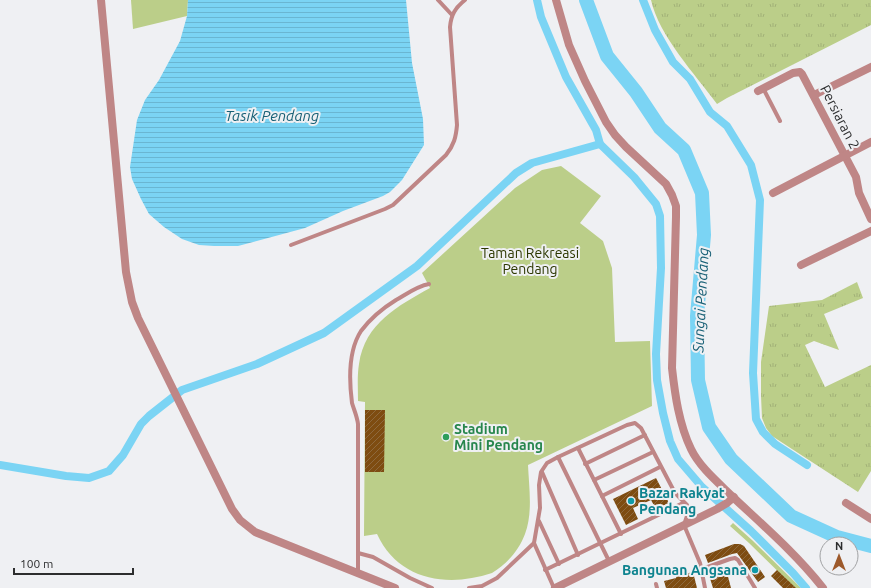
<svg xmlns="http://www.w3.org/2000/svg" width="871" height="588" viewBox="0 0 871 588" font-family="Ubuntu,sans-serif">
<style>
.grass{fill:url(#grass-tufts)}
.green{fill:#bbce89}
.water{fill:url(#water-rules)}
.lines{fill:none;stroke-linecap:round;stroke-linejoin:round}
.canal{stroke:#7bd4f4;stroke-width:8}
.river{stroke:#7bd4f4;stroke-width:14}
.building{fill:url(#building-hatch)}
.service{stroke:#bf8686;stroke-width:4}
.minor{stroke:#bf8686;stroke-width:8}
.leisure-dot{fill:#2e9e5b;stroke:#eff0f3;stroke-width:1.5}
.culture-dot{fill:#0f9aa8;stroke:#eff0f3;stroke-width:1.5}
.labels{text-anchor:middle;stroke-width:4;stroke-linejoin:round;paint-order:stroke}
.street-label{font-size:14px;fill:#2c2d2e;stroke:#eff0f3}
.park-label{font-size:14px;fill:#2c3700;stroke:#eff0f3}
.leisure-label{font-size:14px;font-weight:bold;fill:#27864d;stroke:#eff0f3;text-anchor:start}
.culture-label{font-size:14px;font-weight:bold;fill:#0d838f;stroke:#eff0f3;text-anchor:start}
.water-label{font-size:15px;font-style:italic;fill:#186076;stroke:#eff0f3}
</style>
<defs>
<pattern id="grass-tufts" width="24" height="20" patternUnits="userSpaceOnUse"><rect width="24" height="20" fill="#bbce89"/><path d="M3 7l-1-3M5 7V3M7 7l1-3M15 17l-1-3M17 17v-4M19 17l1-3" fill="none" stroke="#a1b177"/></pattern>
<pattern id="water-rules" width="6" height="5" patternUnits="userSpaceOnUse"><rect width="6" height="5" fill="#7bd4f4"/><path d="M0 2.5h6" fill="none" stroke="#6ab6d2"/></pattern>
<pattern id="building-hatch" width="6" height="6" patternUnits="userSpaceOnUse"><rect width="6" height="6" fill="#7e4c11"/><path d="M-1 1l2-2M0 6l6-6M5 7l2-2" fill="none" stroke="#8e693d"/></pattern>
</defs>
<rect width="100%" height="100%" fill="#eff0f3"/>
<!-- grass -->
<g class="grass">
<path d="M651,0H871V25L727,98L717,104C695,74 659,36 651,0Z"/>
<polygon points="857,282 863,298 824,314 839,350 814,341 805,345 825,387 871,365 871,471 858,492 772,436 766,428 762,418 761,396 761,362 769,306 822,300"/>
</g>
<!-- green -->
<g class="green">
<polygon points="131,0 188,0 187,16 133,29"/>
<path d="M561,166L601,196L580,223L603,241L612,268L615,342L650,341L652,406L528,465C529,487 533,513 525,534C519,550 507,564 492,573C447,588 398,580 377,534L364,536L365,402L358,401C358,389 357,376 359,364C365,323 398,306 430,288L422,273L515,188L542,170Z"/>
<polygon points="733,523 752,540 801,588 795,588 749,543 730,526"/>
</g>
<!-- water -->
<polygon class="water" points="188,0 406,0 412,63 423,119 424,145 402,180 390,192 383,196 343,211 305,228 238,246 214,246 199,245 182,239 164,227 149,214 141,199 132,179 130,167 137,120 145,100 159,80 180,41 187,16"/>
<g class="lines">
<!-- canal -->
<g class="canal">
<polyline points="537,0 541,17 566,77 596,130 600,144 634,177 656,204 660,216 661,268 656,354 657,380 663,413 670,441 678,459 702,487 751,531 793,573 806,588"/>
<polyline points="643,0 655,30 673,62 690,79 710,112 727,126 751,165 760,200 753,373 756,419 763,432 775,444 807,465"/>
<polyline points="0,465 66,476 89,478 109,471 123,455 141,424 149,416 182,390 257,364 324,333 417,266 516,173 532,163 600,144"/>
</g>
<!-- river -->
<polyline class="river" points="586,0 607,56 636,92 660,128 684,150 702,193 704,235 697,316 698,380 709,427 731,459 791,516 837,537 871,546"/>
</g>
<!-- building -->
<g class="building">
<polygon points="365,410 385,410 384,472 365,472"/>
<polygon points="656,478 669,503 656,509 651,500 633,508 638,519 626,525 613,499"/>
<polygon points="734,544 740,544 744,546 765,577 758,582 737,553 732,554 708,563 705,555"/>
<polygon points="718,567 719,571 726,569 731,588 713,588 708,572"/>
<polygon points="777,570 796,588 783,588 771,576"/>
<polygon points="693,572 697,588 666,588 664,581 676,578 676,576"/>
</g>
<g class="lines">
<!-- service -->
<g class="service">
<polyline points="438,0 452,15"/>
<polyline points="763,88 780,121"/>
<path d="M291,245L385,209L393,205L446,155C454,145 456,137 457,125L450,27C451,15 455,8 465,0"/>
<polyline points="578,448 621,534"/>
<polyline points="558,457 609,561"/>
<polyline points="585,464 645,435"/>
<polyline points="542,472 578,555"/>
<polyline points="594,480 653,452"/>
<polyline points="602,496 660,467"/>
<polyline points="539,521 559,564"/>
<polyline points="358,553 373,557 410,578 432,588"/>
<polyline points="702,569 730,559 735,558 738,560 755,588"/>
<polyline points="545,570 683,503"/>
<path d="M358,573V424C357,416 354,410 352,403C349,380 348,351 361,331C370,319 383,308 396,300C405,295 417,286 429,284"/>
<polyline points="656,584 657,588"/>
<polyline points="469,588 482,586 497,578 534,543"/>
<polyline points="554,588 534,543 540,508 539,485 541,472 547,463 558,457 627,425 635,423 641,428 675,493 687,505 688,513 684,525 700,563 705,588"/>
</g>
<!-- minor -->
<g class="minor">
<polyline points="101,0 126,272 132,302 138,318 232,509 240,520 255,532 395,588"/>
<path d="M556,0L569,45L585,81L606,122L615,135L626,147L666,184L672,195L676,206V217L672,368C675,395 679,424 691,449C700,468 720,484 735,499C766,528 797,555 823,588"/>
<polyline points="758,91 793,73 800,72 802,74 856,177 859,193 871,219"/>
<polyline points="814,95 871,67"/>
<polyline points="773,193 871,142"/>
<polyline points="801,265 871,231"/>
<polyline points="846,503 871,519"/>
<polyline points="555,588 717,509 727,503 734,497"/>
</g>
</g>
<!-- markers -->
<circle class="leisure-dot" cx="446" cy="437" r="4"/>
<g class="culture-dot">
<circle cx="631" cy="501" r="4"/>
<circle cx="755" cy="570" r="4"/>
</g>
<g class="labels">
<!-- street labels -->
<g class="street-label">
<text transform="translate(840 117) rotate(63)" y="5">Persiaran 2</text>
</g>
<!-- park labels -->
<g class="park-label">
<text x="530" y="258">Taman Rekreasi<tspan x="530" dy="16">Pendang</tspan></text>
</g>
<!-- leisure labels -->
<g class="leisure-label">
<text x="454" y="434">Stadium<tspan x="454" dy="16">Mini Pendang</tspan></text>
</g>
<!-- culture labels -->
<g class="culture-label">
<text x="639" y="498">Bazar Rakyat<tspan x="639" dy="16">Pendang</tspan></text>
<text x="747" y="575" text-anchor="end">Bangunan Angsana</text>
</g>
<!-- water labels -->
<g class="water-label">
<text x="272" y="121">Tasik Pendang</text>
<text transform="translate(701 300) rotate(-87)" y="5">Sungai Pendang</text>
</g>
</g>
<!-- north arrow -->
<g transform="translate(839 556)"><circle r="19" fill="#eff0f3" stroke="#a1a2a4"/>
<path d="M0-3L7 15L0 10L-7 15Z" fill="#9d592b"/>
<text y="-6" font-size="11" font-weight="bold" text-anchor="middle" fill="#2c2d2e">N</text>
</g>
<!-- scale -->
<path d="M14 568v6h119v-6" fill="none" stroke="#2c2d2e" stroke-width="2"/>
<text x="20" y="568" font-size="12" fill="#2c2d2e" stroke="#eff0f3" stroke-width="3" paint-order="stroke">100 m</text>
</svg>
